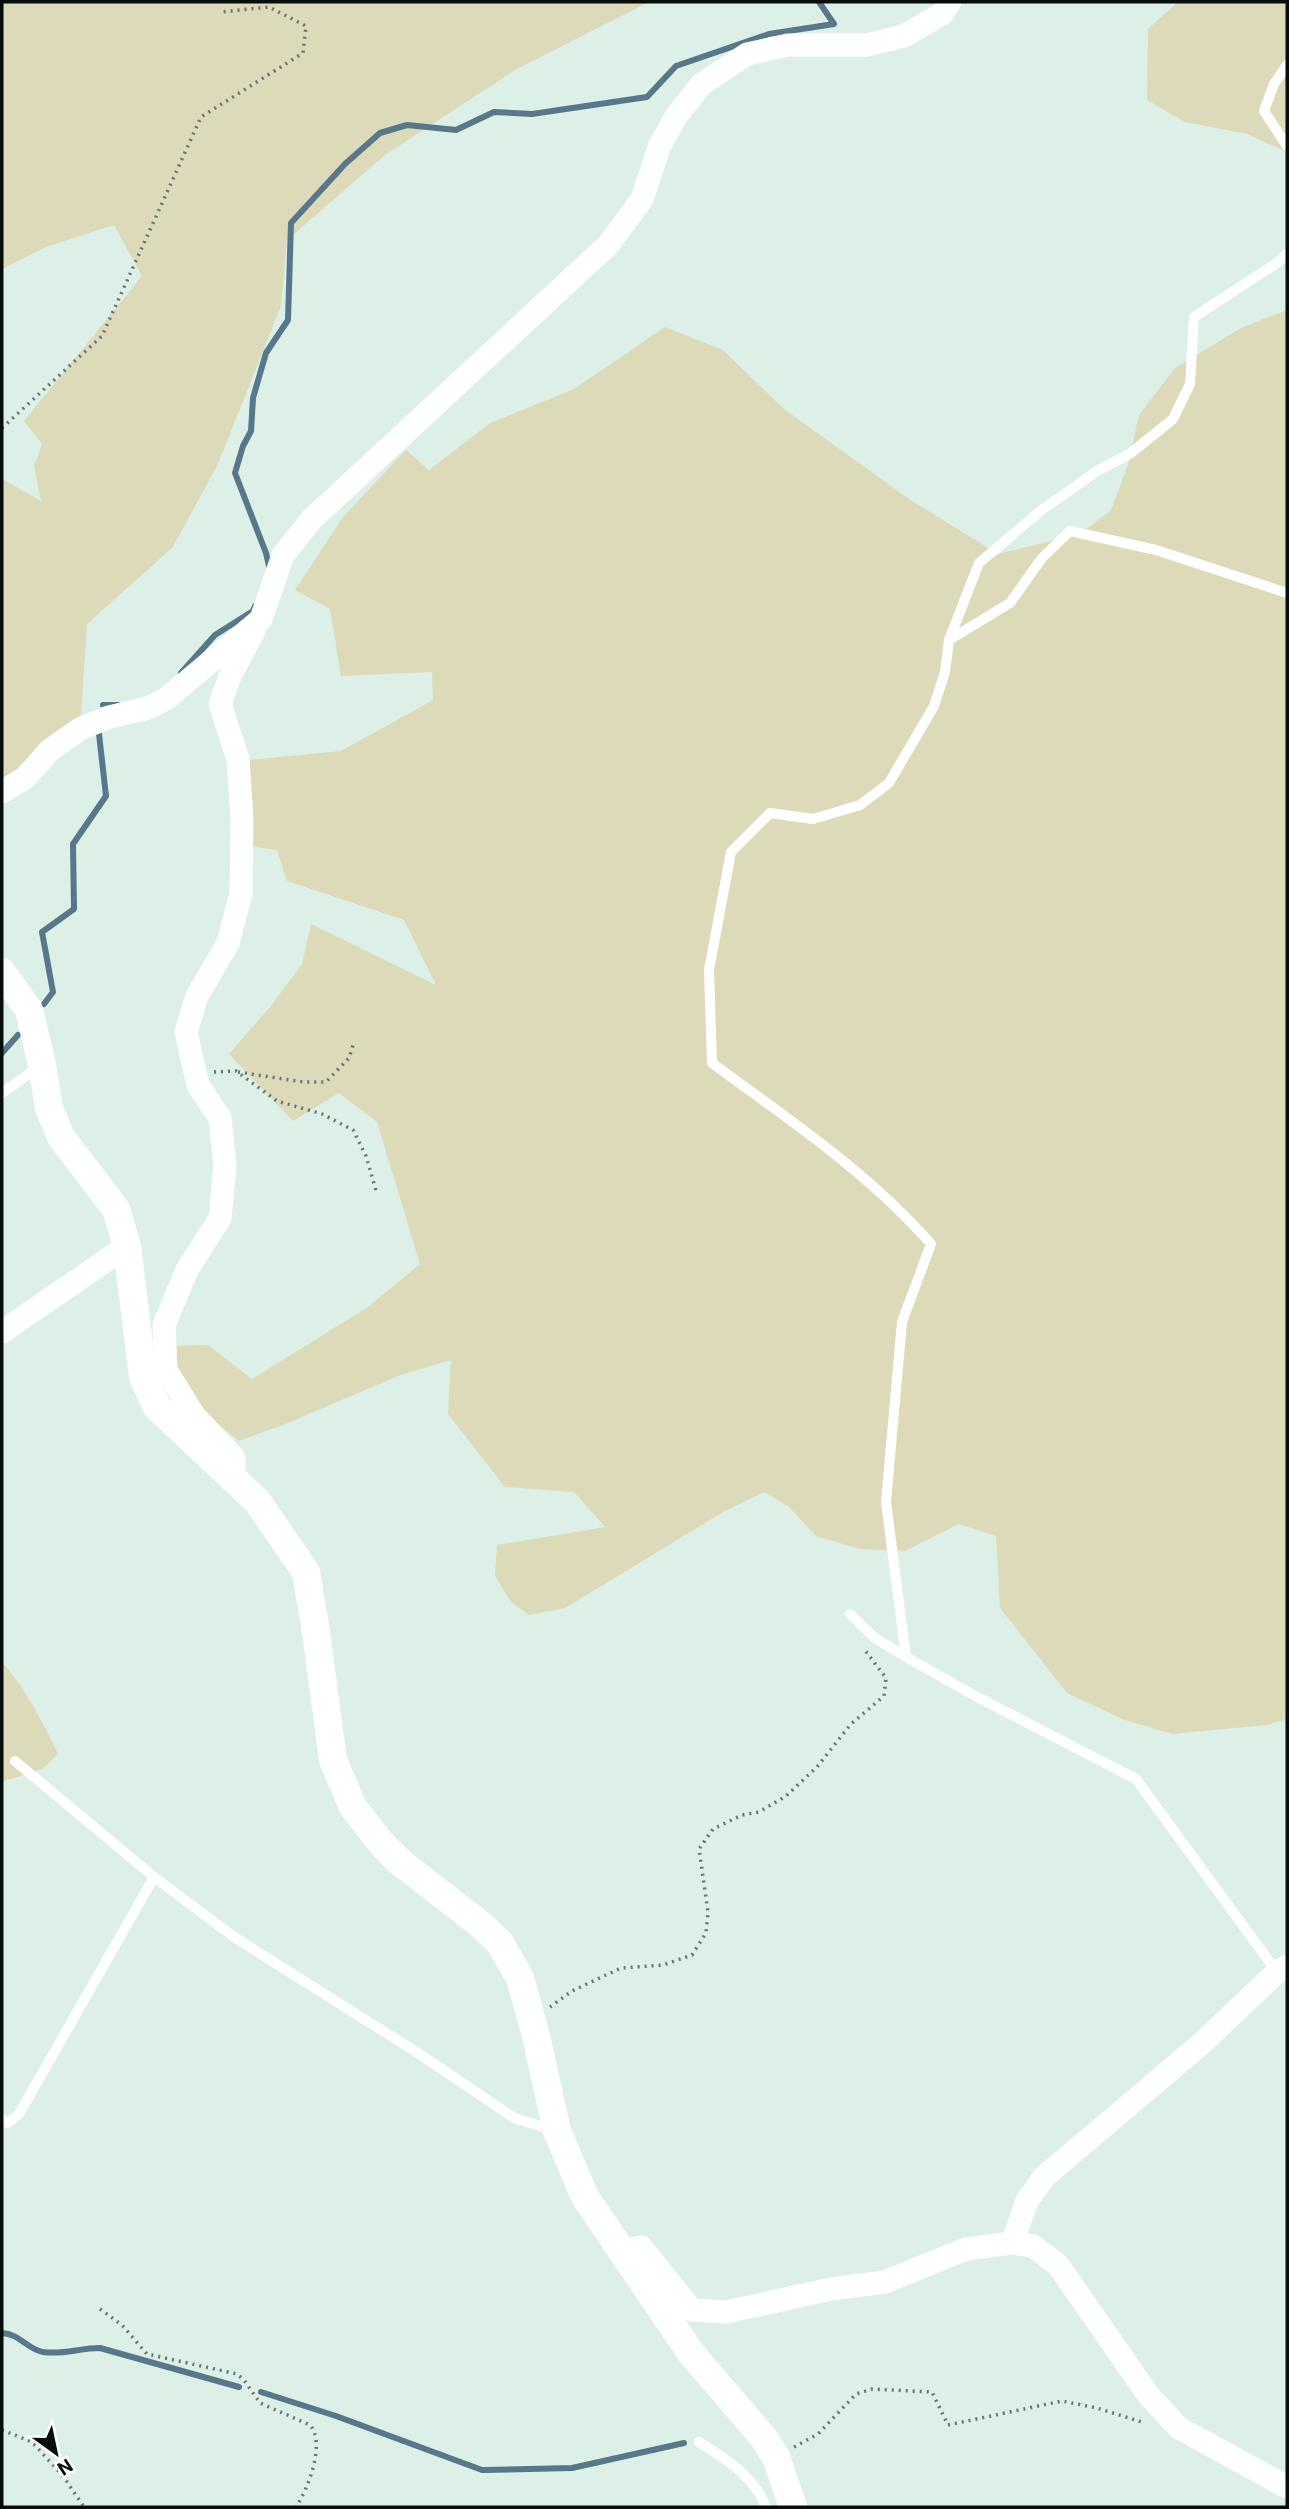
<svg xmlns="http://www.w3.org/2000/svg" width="1289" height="2509" viewBox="0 0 1289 2509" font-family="Roboto,sans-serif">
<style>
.green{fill:#dddaba}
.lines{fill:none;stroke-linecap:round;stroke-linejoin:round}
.stream{stroke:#57778a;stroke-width:6}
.path{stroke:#687470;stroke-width:3.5;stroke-dasharray:2 5;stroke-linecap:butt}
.service{stroke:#fff;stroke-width:10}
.minor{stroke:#fff;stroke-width:23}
.tertiary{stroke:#fff;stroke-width:28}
</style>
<rect width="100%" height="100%" fill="#dcf0e8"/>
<!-- green -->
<g class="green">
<polygon points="2,2 649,2 517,69 385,155 287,240 281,306 218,464 173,547 87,624 81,715 17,769 2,778 2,479 41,501 34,466 42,444 24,421 142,276 114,225 46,247 2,269"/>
<polygon points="1178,2 1287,2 1287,152 1247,134 1185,122 1147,100 1148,29"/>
<polygon points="1287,310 1287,1719 1267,1725 1172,1734 1122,1719 1067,1693 1000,1608 996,1536 959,1524 905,1551 859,1549 816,1536 789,1507 764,1492 725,1511 565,1608 529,1615 511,1602 495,1576 497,1545 605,1527 574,1492 505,1487 448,1414 451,1360 398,1376 283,1425 239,1441 209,1417 178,1379 173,1346 208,1345 252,1379 368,1307 420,1264 377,1122 339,1093 293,1121 229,1054 270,1007 302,964 311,924 436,985 404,920 287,881 277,850 249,846 250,760 341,751 433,700 432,672 341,676 330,609 295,590 343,517 406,450 429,470 490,423 574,389 665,327 723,350 784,409 909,499 998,554 1080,534 1111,510 1128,465 1139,415 1175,368 1241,328"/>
<path d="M2,1662C26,1689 42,1721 58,1754L42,1769L4,1781L2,1780Z"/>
</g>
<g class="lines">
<!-- stream -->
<g class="stream">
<polyline points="270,570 266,553 235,473 243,446 251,431 253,398 266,353 288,320 291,223 345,164 380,133 407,125 456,130 494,112 532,114 647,97 676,66 769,34 834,24 819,2"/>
<polyline points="181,673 215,635 253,611 255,606"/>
<polyline points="103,705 118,705"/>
<polyline points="44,1004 53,992 42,932 74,909 73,844 106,796 99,734"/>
<polyline points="2,1053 18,1035"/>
<path d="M2,2333C20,2334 27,2349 43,2352C62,2355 80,2348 100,2348L239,2387"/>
<polyline points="261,2392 336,2416 482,2470 572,2468 684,2443"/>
</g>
<!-- path -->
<g class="path">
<polyline points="2,428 102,336 201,117 303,53 306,26 269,7 221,12"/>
<polyline points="214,1072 236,1071 277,1101 322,1114 353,1130 366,1156 377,1194"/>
<polyline points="238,1072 303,1082 326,1082 349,1058 354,1042"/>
<polyline points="550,2007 572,1991 621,1968 663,1965 692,1955 706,1933 708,1912 699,1849 713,1829 742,1815 759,1812 786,1796 817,1767 851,1724 884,1696 886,1678 864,1649"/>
<path d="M100,2309L122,2325L147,2354L237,2374L244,2380L260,2403L310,2425C326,2443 308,2489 296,2507"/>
<polyline points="2,2430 32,2442 63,2476 84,2507"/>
<polyline points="794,2447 818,2434 856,2394 872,2389 932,2392 948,2425 1062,2401 1097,2408 1145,2423"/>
</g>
<!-- service -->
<g class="service">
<polyline points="1287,65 1274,84 1264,111 1287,146"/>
<polyline points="949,640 1010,603 1042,558 1070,531 1156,550 1287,593"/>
<polyline points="2,1093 40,1066"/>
<polyline points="850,1614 875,1638 906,1657 979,1698 1136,1779 1277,1972"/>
<path d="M906,1657L886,1502L902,1322L931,1244C868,1172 788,1119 712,1063L709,970L731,852L770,813L813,819L860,805L889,783L934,706L945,672L949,640L979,563L1043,509L1097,471L1131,453L1173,419L1190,384L1194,317L1277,263L1287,254"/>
<polyline points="15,1761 154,1877"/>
<polyline points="2,2120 8,2123 19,2114 154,1877 234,1937 421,2055 514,2118 553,2130"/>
<path d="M699,2442C727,2460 754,2476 766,2507"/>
</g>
<!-- minor -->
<g class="minor">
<polyline points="2,792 25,778 50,750 80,729 109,717 148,708 166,699 261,619 283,555 312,519 609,244 642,199 660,145 677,115 702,84 747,54 788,45 867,45 904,36 942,14 950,2"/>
<polyline points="2,1332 127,1246"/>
<polyline points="234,1479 234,1458 194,1415 166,1370 164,1325 187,1270 220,1218 225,1166 220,1118 198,1085 186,1032 197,996 228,943 241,893 242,819 238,759 220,704 230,676 254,631"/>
<polyline points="1012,2243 1027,2201 1044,2177 1201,2044 1277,1972 1287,1966"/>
<polyline points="621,2252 641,2247 692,2310 726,2312 831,2289 885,2282 966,2249 1012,2243 1033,2246 1058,2265 1149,2396 1179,2428 1287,2487"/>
</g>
<!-- tertiary -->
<polyline class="tertiary" points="2,972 29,1010 42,1065 49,1108 61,1137 116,1209 127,1246 143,1377 157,1407 257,1501 306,1572 316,1632 333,1760 353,1807 381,1843 400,1862 480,1924 500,1943 520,1978 536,2036 557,2131 585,2197 691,2353 763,2437 776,2457 793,2507"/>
</g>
<!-- border -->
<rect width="1289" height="2509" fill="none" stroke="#070d0b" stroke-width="7"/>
<!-- north arrow -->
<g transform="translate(56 2453) rotate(147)" stroke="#ffffff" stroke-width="5" paint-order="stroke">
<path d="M0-5L12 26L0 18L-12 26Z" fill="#070d0b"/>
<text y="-10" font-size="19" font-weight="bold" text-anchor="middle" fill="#070d0b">N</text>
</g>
</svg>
